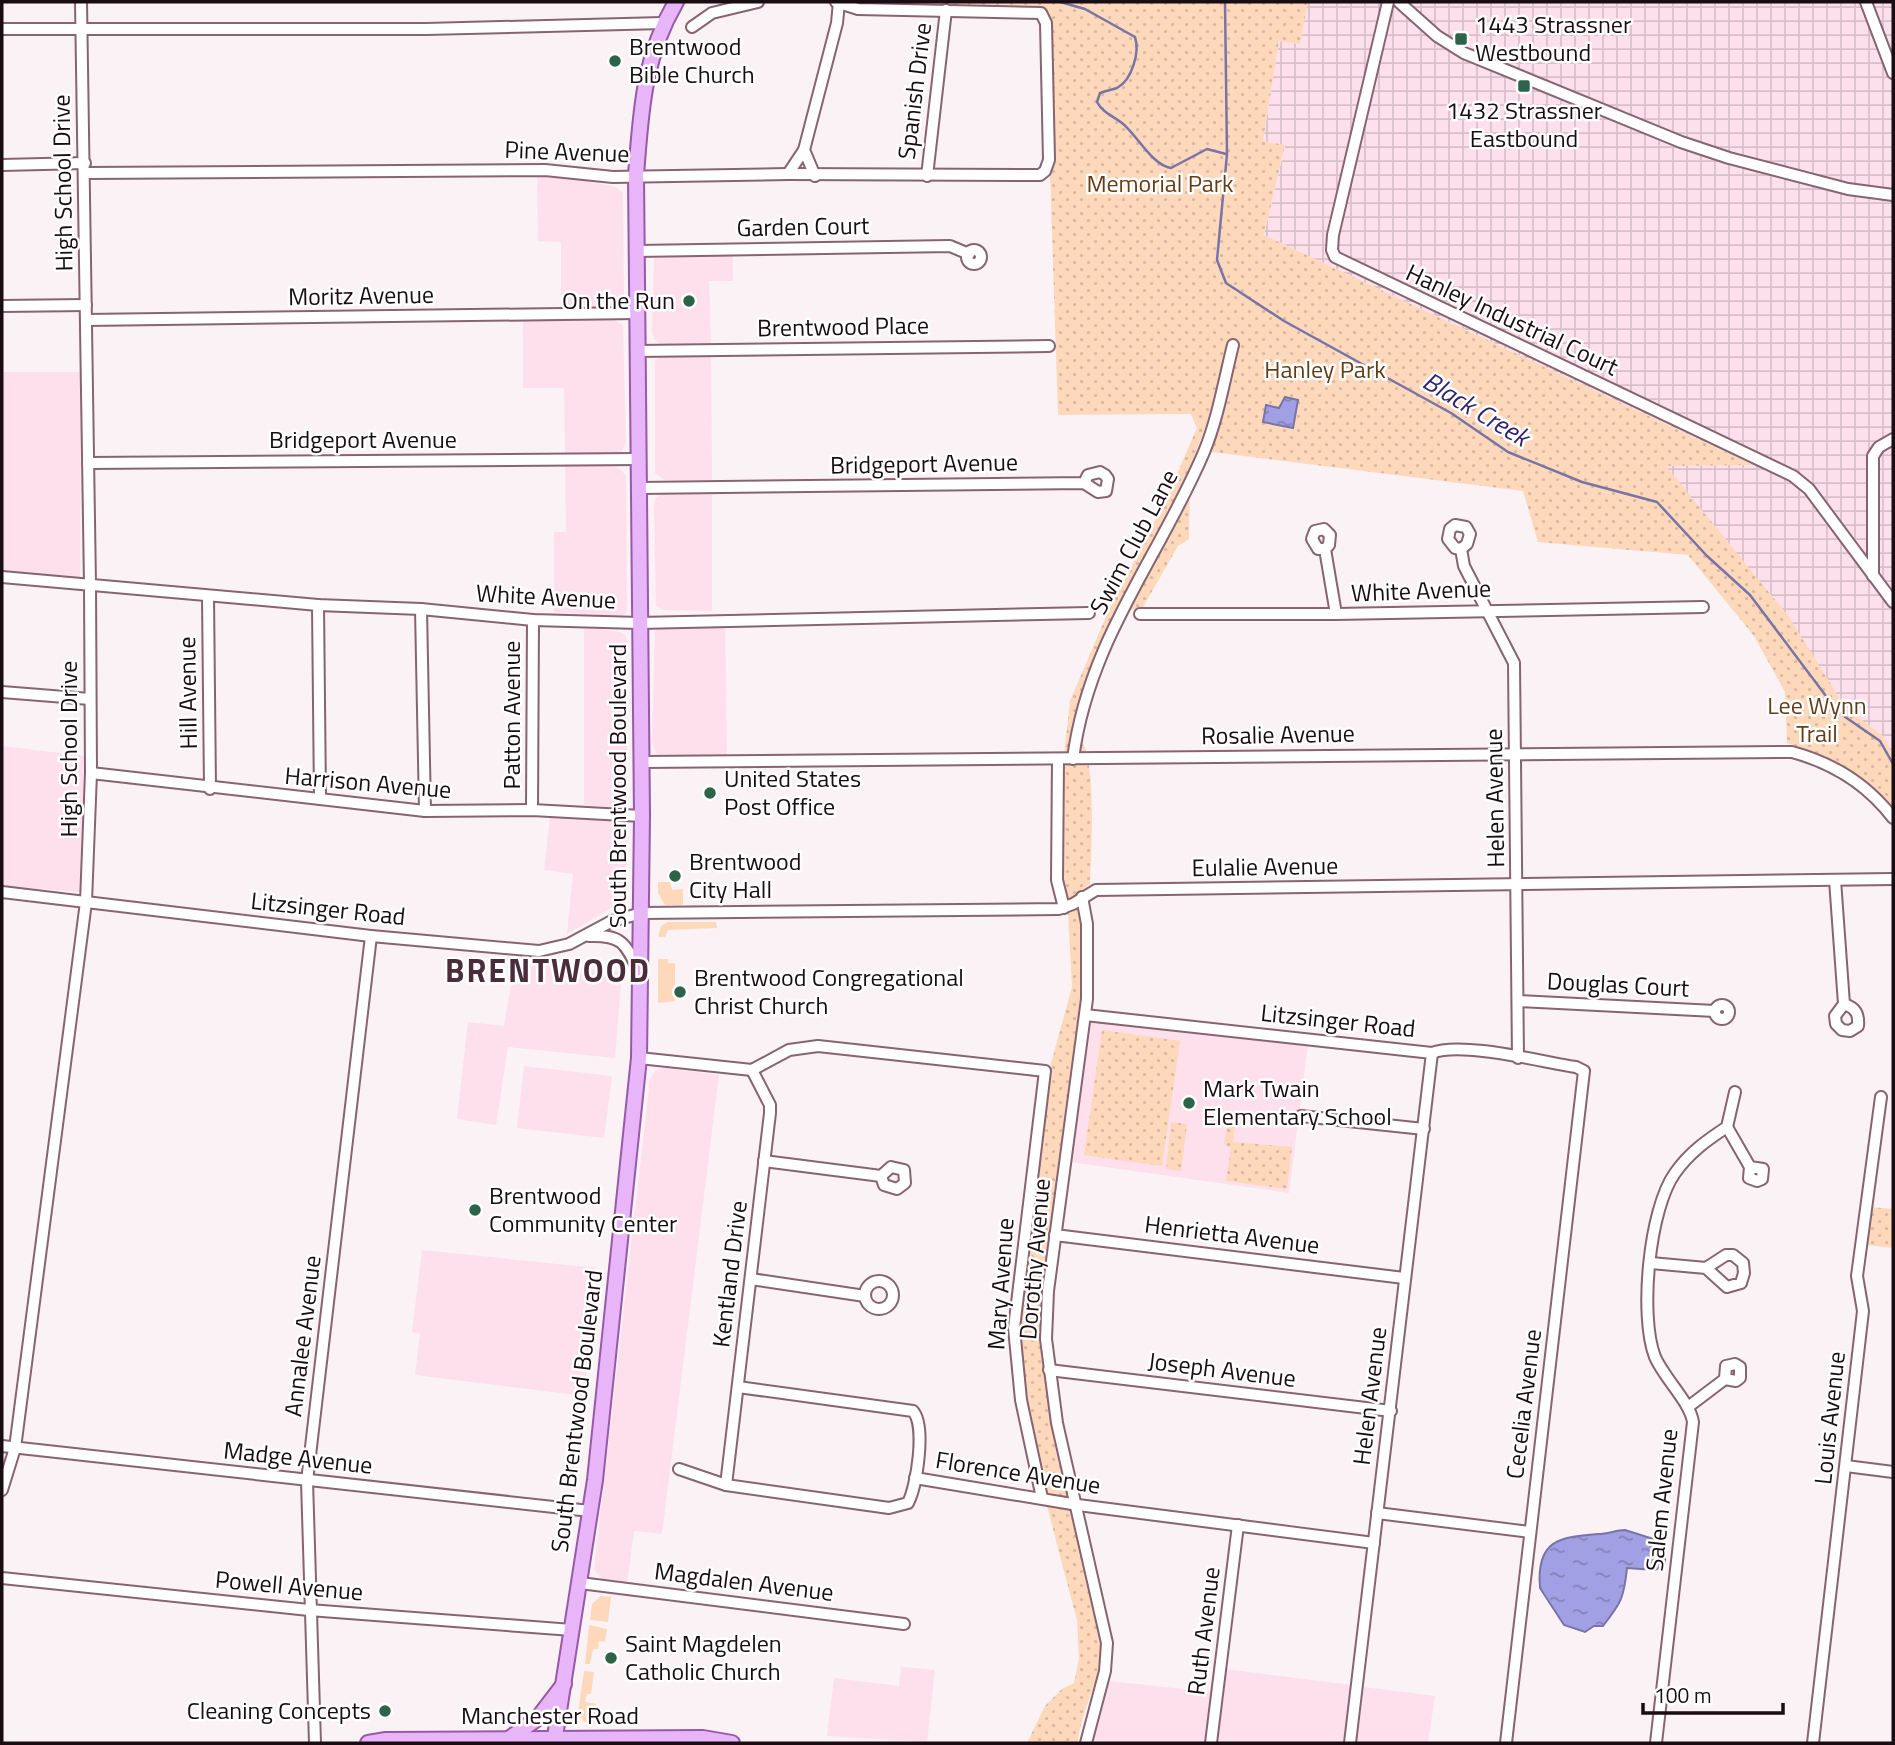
<svg xmlns="http://www.w3.org/2000/svg" width="1895" height="1745" viewBox="0 0 1895 1745" font-family="'Titillium Web',sans-serif">
<style>
.built{fill:#fde0eb}
.industrial{fill:url(#industrial-grid)}
.green{fill:#fdd8bb}
.park{fill:url(#park-dots)}
.water{fill:url(#water-ripples);stroke:#7874a5;stroke-width:2}
.lines{fill:none;stroke-linecap:round;stroke-linejoin:round}
.stream{stroke:#7874a5;stroke-width:2.5}
.minor-casing{stroke:#876472;stroke-width:14}
.major-casing{stroke:#975aa6;stroke-width:18}
.minor{stroke:#fff;stroke-width:10}
.major{stroke:#e9b5f9;stroke-width:14}
.poi-dot{fill:#2c634a;stroke:#fff;stroke-width:2.5}
.labels{text-anchor:middle;stroke-width:5;stroke-linejoin:round;paint-order:stroke}
.poi-label{font-size:24px;fill:#190c12;stroke:#fff;text-anchor:start}
.street-label{font-size:24px;fill:#190c12;stroke:#fff}
.park-label{font-size:24px;fill:#643c16;stroke:#fff}
.water-label{font-size:26px;font-style:italic;fill:#302370;stroke:#fff}
.district-label{font-size:32px;font-weight:bold;letter-spacing:2px;fill:#4b2c3a;stroke:#fff}
</style>
<defs>
<pattern id="industrial-grid" width="8" height="8" patternUnits="userSpaceOnUse" patternTransform="scale(1.75)"><rect width="8" height="8" fill="#fde0eb"/><path d="M0 4h8M4 0v8" fill="none" stroke="#d8bfc8"/></pattern>
<pattern id="park-dots" width="8" height="8" patternUnits="userSpaceOnUse" patternTransform="scale(1.75)"><rect width="8" height="8" fill="#fdd8bb"/><path d="M2 2h.1M6 6h.1" fill="none" stroke="#d8b8a0" stroke-width="1.8" stroke-linecap="round"/></pattern>
<pattern id="water-ripples" width="26" height="14" patternUnits="userSpaceOnUse" patternTransform="scale(1.75)"><rect width="26" height="14" fill="#a1a0e4"/><path d="M2 4q2-2 4 0t4 0M15 11q2-2 4 0t4 0" fill="none" stroke="#8281b7"/></pattern>
</defs>
<rect width="100%" height="100%" fill="#faf2f5"/>
<!-- built -->
<g class="built">
<polygon points="537,175 567,177 616,187 623,193 624,302 621,307 561,310 561,242 538,241"/>
<polygon points="733,254 733,281 709,281 711,344 661,344 656,341 652,333 654,258"/>
<polygon points="523,319 613,319 623,325 626,442 622,451 615,454 565,454 564,388 523,388"/>
<polygon points="662,355 711,355 712,480 665,480 655,473 655,361"/>
<polygon points="2,372 81,372 80,578 2,571"/>
<polygon points="565,464 615,466 626,475 627,611 622,617 554,612 554,532 566,532"/>
<polygon points="665,492 712,492 712,611 663,610 656,606 654,504 656,498"/>
<polygon points="725,623 727,757 657,754 652,743 655,631 665,625"/>
<polygon points="584,628 617,631 625,635 627,640 627,795 624,806 618,808 584,805"/>
<polygon points="2,746 85,756 82,888 79,892 2,886"/>
<polygon points="550,817 618,819 624,821 628,829 625,900 567,934 573,874 544,870"/>
<polygon points="515,962 622,972 615,1058 508,1047 496,1125 457,1119 468,1022 504,1026"/>
<polygon points="1092,1020 1308,1044 1289,1193 1070,1162 1088,1026"/>
<polygon points="524,1066 612,1076 604,1138 517,1128"/>
<polygon points="664,1068 719,1075 662,1534 634,1531 627,1584 603,1580 594,1569 650,1079 655,1071"/>
<polygon points="422,1250 596,1268 584,1396 415,1375 420,1334 412,1332"/>
<polygon points="901,1667 935,1670 927,1742 827,1736 834,1678 899,1686"/>
<polygon points="1225,1669 1351,1685 1344,1743 1216,1743"/>
<polygon points="1108,1681 1213,1692 1206,1743 1093,1743"/>
<polygon points="1363,1687 1435,1696 1428,1742 1438,1743 1356,1743"/>
</g>
<!-- industrial -->
<polygon class="industrial" points="1308,2 1893,2 1893,754 1883,737 1845,707 1666,466 1751,464 1264,235 1285,146 1263,141 1279,41 1300,44"/>
<!-- green -->
<g class="green">
<polygon points="658,882 670,882 672,890 683,889 683,905 665,905 658,893"/>
<polygon points="668,922 716,922 717,928 668,930 665,937 658,937 661,926"/>
<polygon points="658,959 668,959 668,963 675,963 675,1001 658,1003"/>
<polygon points="601,1596 611,1597 608,1622 590,1620 592,1604"/>
<polygon points="589,1625 607,1629 605,1642 599,1641 598,1649 593,1649 590,1664 585,1664"/>
<polygon points="584,1671 594,1672 591,1694 587,1694 585,1702 596,1704 594,1725 584,1722 578,1713"/>
</g>
<!-- park -->
<g class="park">
<path d="M839,2H1308L1300,44L1279,41L1263,141L1285,145L1264,235L1753,465L1666,466L1789,617L1845,707L1884,737L1893,754V812C1863,776 1831,757 1787,743L1785,692L1754,636L1688,555L1538,542L1523,491L1204,451L1216,414H1210L1190,468L1189,539L1178,546L1143,607L1122,612L1089,693L1080,739C1097,757 1091,855 1090,884L1078,893L1083,933L1080,1014L1042,1297C1039,1385 1064,1470 1084,1556C1090,1581 1099,1608 1102,1634C1106,1674 1081,1705 1078,1743H1027L1045,1706L1062,1689L1074,1683L1079,1659L1077,1620C1050,1519 1018,1406 1019,1302L1050,1067L1072,987L1067,894L1062,889L1060,793L1070,701L1108,612L1167,497L1197,428L1191,414L1058,415L1045,18L858,9Z"/>
<polygon points="1102,1030 1180,1041 1162,1166 1084,1155"/>
<polygon points="1171,1122 1187,1124 1181,1171 1166,1169"/>
<polygon points="1227,1126 1235,1127 1233,1142 1292,1147 1287,1189 1226,1181 1231,1148 1224,1144"/>
<polygon points="1870,1207 1893,1209 1893,1248 1867,1245"/>
</g>
<!-- water -->
<g class="water">
<polygon points="1285,397 1298,400 1293,428 1263,422 1266,405 1279,408"/>
<path d="M1625,1530L1660,1541L1665,1551V1565L1655,1570L1627,1568C1624,1598 1621,1603 1603,1626H1594L1585,1632L1564,1625L1540,1588C1536,1540 1559,1537 1598,1534C1608,1534 1616,1530 1625,1530Z"/>
</g>
<g class="lines">
<!-- stream -->
<g class="stream">
<path d="M1060,2L1085,9L1135,37C1140,52 1132,80 1117,88C1111,90 1105,91 1100,93L1097,102C1103,113 1113,116 1122,123C1137,135 1153,166 1171,168L1207,149L1226,154"/>
<polyline points="1225,2 1227,154 1217,260 1226,283 1284,321 1451,413 1508,452 1582,482 1657,502 1707,556 1750,595 1838,712 1880,741 1893,764"/>
</g>
<!-- minor casing -->
<g class="minor-casing">
<g id="minor">
<polyline points="1388,2 1333,235 1332,250 1335,257 1793,476 1809,489 1893,602"/>
<polyline points="1399,2 1437,36 1464,53 1681,142 1729,158 1848,189 1893,195"/>
<polyline points="1866,2 1893,73"/>
<polyline points="692,27 712,13 758,2"/>
<polyline points="2,29 426,29 663,23"/>
<polyline points="804,150 815,176"/>
<polyline points="2,165 85,163"/>
<polyline points="85,173 545,170 613,177 788,174 1040,175 1045,171 1049,160 1046,23 1041,13 858,9 836,2"/>
<polyline points="788,174 804,150 837,23 839,2"/>
<polyline points="927,176 946,10"/>
<circle cx="974" cy="257" r="7"/>
<polyline points="637,251 950,246 969,254"/>
<polyline points="2,306 86,305"/>
<polyline points="86,320 636,313"/>
<polyline points="637,351 1049,346"/>
<polyline points="88,463 639,459"/>
<polyline points="639,488 1084,483 1088,475 1100,472 1105,475 1108,479 1106,491 1098,492 1084,483"/>
<polyline points="1325,549 1329,545 1330,535 1324,529 1315,531 1312,539 1318,549 1325,549 1336,614"/>
<polyline points="1461,549 1467,544 1470,534 1466,527 1455,525 1450,529 1448,539 1455,548 1461,549 1464,566 1514,663 1518,1058"/>
<polyline points="1873,576 1873,456 1879,447 1893,439"/>
<polyline points="2,577 318,605 421,609 533,620 639,623 1089,613"/>
<polyline points="208,596 210,789"/>
<polyline points="318,605 320,799"/>
<polyline points="421,609 425,811"/>
<polyline points="1140,614 1336,614 1703,607"/>
<polyline points="2,692 90,699"/>
<path d="M1073,759C1088,641 1159,558 1204,452C1218,418 1224,381 1233,345"/>
<polyline points="1058,760 1057,880 1064,908"/>
<path d="M641,762L1792,752C1833,763 1867,784 1893,818"/>
<polyline points="91,773 425,811 532,810 642,816"/>
<polyline points="532,810 533,620"/>
<path d="M1835,880L1844,1004C1856,1008 1859,1014 1858,1026L1850,1031L1842,1030L1836,1024L1835,1016L1844,1004"/>
<polyline points="2,892 371,936 539,951 569,944 612,921 642,913 1059,909 1073,904 1096,890 1893,879"/>
<polyline points="1082,897 1087,924 1087,999 1048,1291 1046,1339 1057,1423 1107,1643 1105,1671 1086,1743"/>
<path d="M589,936C621,935 625,942 638,970"/>
<polyline points="1518,1001 1715,1011"/>
<circle cx="1722" cy="1012" r="7"/>
<path d="M1085,1015L1432,1053C1462,1041 1542,1062 1576,1067L1584,1071L1506,1743"/>
<polyline points="639,1058 752,1070 789,1050 818,1046 1045,1071 1014,1328 1021,1400 1042,1498"/>
<polyline points="1301,1116 1424,1129"/>
<polyline points="1727,1127 1750,1167 1763,1169 1762,1179 1757,1181 1749,1178 1750,1167"/>
<polyline points="764,1161 881,1176 884,1185 897,1189 905,1183 904,1170 891,1167 881,1176"/>
<polyline points="1055,1235 1404,1278"/>
<polyline points="1651,1263 1706,1268 1726,1255 1733,1255 1743,1263 1744,1273 1741,1283 1727,1287 1706,1268"/>
<polyline points="751,1279 865,1296"/>
<circle cx="879" cy="1295" r="14"/>
<polyline points="1049,1370 1391,1411"/>
<polyline points="1688,1407 1725,1379 1736,1381 1740,1378 1740,1367 1735,1364 1726,1366 1725,1379"/>
<polyline points="2,1446 590,1511"/>
<polyline points="1846,1466 1893,1472"/>
<path d="M679,1469L726,1485L889,1508L908,1503C917,1485 926,1426 913,1411L738,1387"/>
<polyline points="915,1478 1078,1505 1374,1543"/>
<polyline points="726,1485 770,1113 770,1105 752,1070"/>
<polyline points="2,1490 15,1448 86,902 91,773 90,585 81,2"/>
<polyline points="1377,1513 1530,1532"/>
<polyline points="2,1578 309,1610 572,1630"/>
<polyline points="580,1583 904,1624"/>
<polyline points="315,1743 307,1481 371,936"/>
<polyline points="1211,1743 1238,1525"/>
<polyline points="1350,1743 1432,1053"/>
<path d="M1656,1743L1693,1422C1690,1402 1664,1378 1655,1357C1639,1316 1649,1209 1675,1173C1689,1153 1707,1140 1727,1127L1735,1092"/>
<polyline points="1813,1743 1863,1311 1857,1276 1881,1097"/>
</g>
</g>
<!-- major casing -->
<g class="major-casing">
<g id="major">
<polyline points="510,1738 538,1718 564,1684"/>
<polyline points="368,1743 386,1740 703,1738 732,1743"/>
<path d="M554,1743L595,1480L639,1058L642,816L636,175C641,112 643,58 676,2"/>
</g>
</g>
<!-- minor -->
<use href="#minor" class="minor"/>
<!-- major -->
<use href="#major" class="major"/>
</g>
<!-- markers -->
<g class="poi-dot">
<rect x="1454" y="32" width="14" height="14" rx="3.5"/>
<circle cx="615" cy="61" r="7"/>
<rect x="1517" y="79" width="14" height="14" rx="3.5"/>
<circle cx="689" cy="301" r="7"/>
<circle cx="710" cy="793" r="7"/>
<circle cx="675" cy="876" r="7"/>
<circle cx="680" cy="992" r="7"/>
<circle cx="1189" cy="1103" r="7"/>
<circle cx="475" cy="1210" r="7"/>
<circle cx="611" cy="1658" r="7"/>
<circle cx="385" cy="1711" r="7"/>
</g>
<g class="labels">
<!-- poi labels -->
<g class="poi-label">
<text x="1475" y="33">1443 Strassner<tspan x="1475" dy="28">Westbound</tspan></text>
<text x="629" y="55">Brentwood<tspan x="629" dy="28">Bible Church</tspan></text>
<text x="1524" y="119" text-anchor="middle">1432 Strassner<tspan x="1524" dy="28">Eastbound</tspan></text>
<text x="675" y="309" text-anchor="end">On the Run</text>
<text x="724" y="787">United States<tspan x="724" dy="28">Post Office</tspan></text>
<text x="689" y="870">Brentwood<tspan x="689" dy="28">City Hall</tspan></text>
<text x="694" y="986">Brentwood Congregational<tspan x="694" dy="28">Christ Church</tspan></text>
<text x="1203" y="1097">Mark Twain<tspan x="1203" dy="28">Elementary School</tspan></text>
<text x="489" y="1204">Brentwood<tspan x="489" dy="28">Community Center</tspan></text>
<text x="625" y="1652">Saint Magdelen<tspan x="625" dy="28">Catholic Church</tspan></text>
<text x="371" y="1719" text-anchor="end">Cleaning Concepts</text>
</g>
<!-- street labels -->
<g class="street-label">
<text transform="translate(915 91) rotate(-83)" y="8">Spanish Drive</text>
<text transform="translate(567 152) rotate(2)" y="8">Pine Avenue</text>
<text transform="translate(63 183) rotate(-91)" y="8">High School Drive</text>
<text transform="translate(803 227) rotate(-1)" y="8">Garden Court</text>
<text transform="translate(361 296) rotate(-1)" y="8">Moritz Avenue</text>
<text transform="translate(1512 320) rotate(25)" y="8">Hanley Industrial Court</text>
<text transform="translate(843 327) rotate(-1)" y="8">Brentwood Place</text>
<text x="363" y="448">Bridgeport Avenue</text>
<text transform="translate(924 464) rotate(-1)" y="8">Bridgeport Avenue</text>
<text transform="translate(1134 542) rotate(-62)" y="8">Swim Club Lane</text>
<text transform="translate(1421 591) rotate(-2)" y="8">White Avenue</text>
<text transform="translate(546 597) rotate(3)" y="8">White Avenue</text>
<text transform="translate(188 693) rotate(-91)" y="8">Hill Avenue</text>
<text transform="translate(512 715) rotate(-90)" y="8">Patton Avenue</text>
<text transform="translate(1278 735) rotate(-1)" y="8">Rosalie Avenue</text>
<text transform="translate(69 749) rotate(-90)" y="8">High School Drive</text>
<text transform="translate(368 783) rotate(5)" y="8">Harrison Avenue</text>
<text transform="translate(618 786) rotate(-90)" y="8">South Brentwood Boulevard</text>
<text transform="translate(1495 798) rotate(-91)" y="8">Helen Avenue</text>
<text transform="translate(1265 867) rotate(-1)" y="8">Eulalie Avenue</text>
<text transform="translate(328 909) rotate(6)" y="8">Litzsinger Road</text>
<text transform="translate(1618 985) rotate(3)" y="8">Douglas Court</text>
<text transform="translate(1338 1021) rotate(6)" y="8">Litzsinger Road</text>
<text transform="translate(1232 1235) rotate(7)" y="8">Henrietta Avenue</text>
<text transform="translate(1035 1259) rotate(-85)" y="8">Dorothy Avenue</text>
<text transform="translate(730 1274) rotate(-83)" y="8">Kentland Drive</text>
<text transform="translate(1001 1284) rotate(-86)" y="8">Mary Avenue</text>
<text transform="translate(303 1336) rotate(-83)" y="8">Annalee Avenue</text>
<text transform="translate(1222 1370) rotate(7)" y="8">Joseph Avenue</text>
<text transform="translate(1370 1396) rotate(-83)" y="8">Helen Avenue</text>
<text transform="translate(1524 1404) rotate(-83)" y="8">Cecelia Avenue</text>
<text transform="translate(577 1411) rotate(-83)" y="8">South Brentwood Boulevard</text>
<text transform="translate(1830 1418) rotate(-84)" y="8">Louis Avenue</text>
<text transform="translate(298 1458) rotate(6)" y="8">Madge Avenue</text>
<text transform="translate(1018 1473) rotate(9)" y="8">Florence Avenue</text>
<text transform="translate(1662 1500) rotate(-84)" y="8">Salem Avenue</text>
<text transform="translate(744 1582) rotate(7)" y="8">Magdalen Avenue</text>
<text transform="translate(289 1586) rotate(5)" y="8">Powell Avenue</text>
<text transform="translate(1204 1631) rotate(-83)" y="8">Ruth Avenue</text>
<text x="550" y="1724">Manchester Road</text>
</g>
<!-- park labels -->
<g class="park-label">
<text x="1160" y="192">Memorial Park</text>
<text x="1325" y="378">Hanley Park</text>
<text x="1817" y="714">Lee Wynn<tspan x="1817" dy="28">Trail</tspan></text>
</g>
<!-- water labels -->
<g class="water-label">
<text transform="translate(1476 409) rotate(31)" y="9">Black Creek</text>
</g>
<!-- district labels -->
<g class="district-label">
<text x="548" y="982">BRENTWOOD</text>
</g>
</g>
<!-- border -->
<rect width="1895" height="1745" fill="none" stroke="#190c12" stroke-width="7"/>
<!-- scale -->
<path d="M1643 1703v10h140v-10" fill="none" stroke="#190c12" stroke-width="3.5"/>
<text x="1654" y="1703" font-size="21" fill="#190c12" stroke="#ffffff" stroke-width="5" paint-order="stroke">100 m</text>
</svg>
